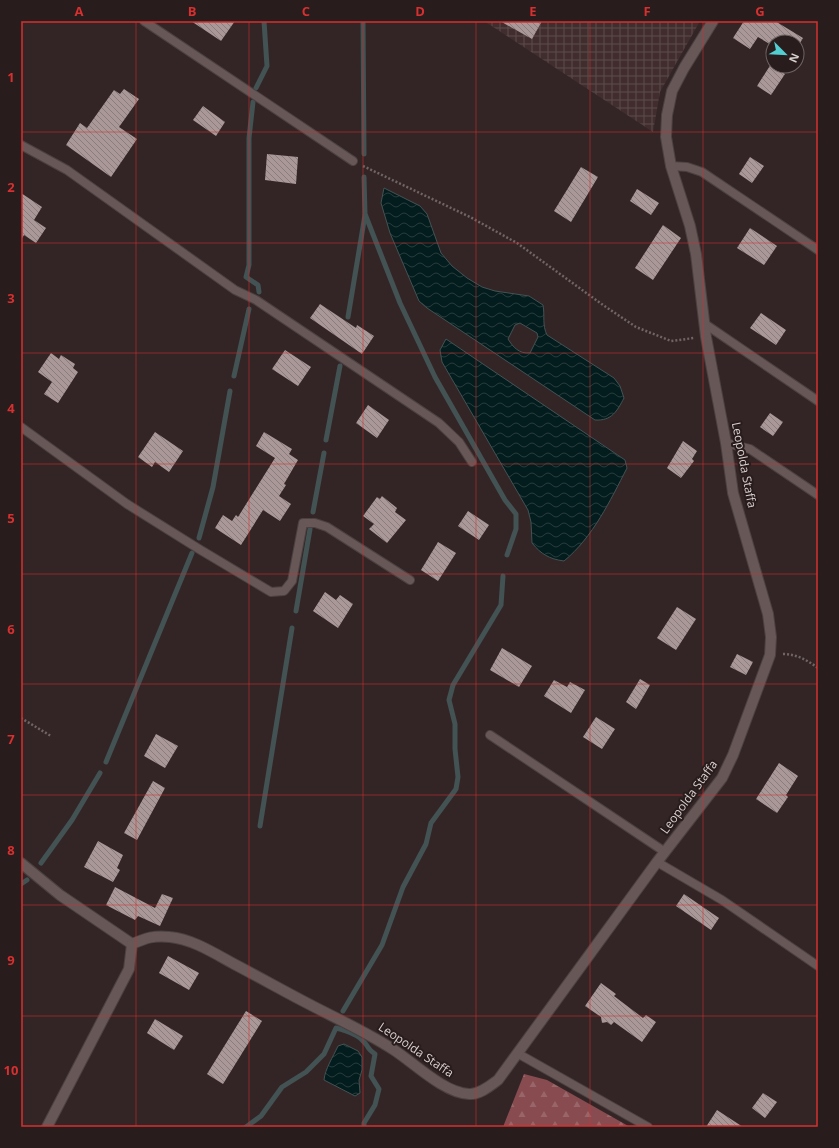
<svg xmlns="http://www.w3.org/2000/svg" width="839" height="1148" viewBox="0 0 839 1148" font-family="'Open Sans',sans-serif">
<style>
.industrial{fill:url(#industrial-grid)}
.forest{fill:url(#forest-firs)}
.water{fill:url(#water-waves);stroke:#435253;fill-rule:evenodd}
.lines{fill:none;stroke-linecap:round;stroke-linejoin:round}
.stream{stroke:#435253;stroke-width:5}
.building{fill:url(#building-back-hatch)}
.lane-casing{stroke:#4c4041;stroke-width:10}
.street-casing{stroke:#4c4041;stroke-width:12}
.path{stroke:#706465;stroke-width:2.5;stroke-dasharray:2 2;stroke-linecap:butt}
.lane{stroke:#675757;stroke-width:8}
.street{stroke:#675757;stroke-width:10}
.grid{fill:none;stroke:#d63030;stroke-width:1;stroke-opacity:0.55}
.labels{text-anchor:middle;stroke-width:4;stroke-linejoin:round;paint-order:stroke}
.street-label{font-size:12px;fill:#d9d0d0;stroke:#291c1c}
.neatline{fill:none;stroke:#d63030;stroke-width:1.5}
.grid-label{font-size:13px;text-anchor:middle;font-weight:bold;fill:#d63030}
</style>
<defs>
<pattern id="industrial-grid" width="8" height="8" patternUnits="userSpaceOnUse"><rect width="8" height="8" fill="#412d2e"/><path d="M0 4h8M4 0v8" fill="none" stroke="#5c4a4b"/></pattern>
<pattern id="forest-firs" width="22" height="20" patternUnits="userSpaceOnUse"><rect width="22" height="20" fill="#884c50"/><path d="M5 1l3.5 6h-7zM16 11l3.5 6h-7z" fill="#986568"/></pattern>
<pattern id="water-waves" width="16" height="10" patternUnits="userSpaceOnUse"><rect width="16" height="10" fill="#031c1d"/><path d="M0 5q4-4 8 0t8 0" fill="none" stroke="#273c3d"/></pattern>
<pattern id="building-back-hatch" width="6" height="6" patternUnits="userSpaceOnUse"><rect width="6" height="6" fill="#aa9898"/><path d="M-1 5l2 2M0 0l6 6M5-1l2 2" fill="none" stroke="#8a7d7d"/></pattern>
</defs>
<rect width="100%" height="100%" fill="#332526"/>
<!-- industrial -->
<polygon class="industrial" points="484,21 700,21 660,92 653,132"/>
<!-- forest -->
<polygon class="forest" points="524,1074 547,1080 630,1127 503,1127"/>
<!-- water -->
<g class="water">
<path d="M384,188L420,206L427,214L441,253L452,266L467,278L482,287L495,291L529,296L543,305C545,316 542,325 547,335L614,378L620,386L624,398C617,411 612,421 595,420L427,308L419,301L390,233L381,203ZM520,323L537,333L538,337L530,353C519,354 513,347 508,339L515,325Z"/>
<path d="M446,339L625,460L627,468C610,501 593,537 564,561C549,559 541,554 532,543L531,522L528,510L442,362L440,350Z"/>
<path d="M344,1044L358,1051L362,1057V1070L359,1080L360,1093L355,1096L324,1080C325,1069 333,1057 338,1046Z"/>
</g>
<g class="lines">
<!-- stream -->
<g class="stream">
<polyline points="363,21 364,154"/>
<polyline points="256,88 267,66 264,21"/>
<polyline points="253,102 249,138 249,265 246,277 258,285 259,292"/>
<polyline points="364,177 365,214 400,303 435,377 505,500 516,514 516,529 507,555"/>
<polyline points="348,317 365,215"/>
<polyline points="234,376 249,309"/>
<polyline points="326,440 340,366"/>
<polyline points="313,512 324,453"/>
<polyline points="199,538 213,487 230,391"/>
<polyline points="296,611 310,529"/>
<polyline points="106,762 192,553"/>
<polyline points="260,826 292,628"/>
<polyline points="41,863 72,820 100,773"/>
<polyline points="21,884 27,880"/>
<polyline points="343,1011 382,945 403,887 426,844 431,823 456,789 458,777 455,749 455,724 449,700 453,685 501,605 503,576"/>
<path d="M246,1127L261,1116L282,1087L306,1072L324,1054L336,1028C344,1030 359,1035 364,1042C370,1048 366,1048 375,1054L371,1076L379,1089L375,1105L364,1123V1127"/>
</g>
</g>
<!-- building -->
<g class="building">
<polygon points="191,21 235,21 221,41"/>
<polygon points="500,21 542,21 532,39"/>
<polygon points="744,21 775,21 803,38 797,48 797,42 773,42 773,46 758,37 750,49 733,38"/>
<polygon points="773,61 773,66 786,66 782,72 785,74 771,95 757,86"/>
<polygon points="124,89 139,99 119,127 137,139 111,177 66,145 80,123 87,128 114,90 120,94"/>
<polygon points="203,106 225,122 216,136 193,120"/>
<polygon points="267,154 298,157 296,184 265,180"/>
<polygon points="750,157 764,166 752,183 739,174"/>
<polygon points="581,167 598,177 571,222 554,211"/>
<polygon points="637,189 659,203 651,215 630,201"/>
<polygon points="21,193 42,207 34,220 46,228 36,243 24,235 21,240"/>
<polygon points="663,225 681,238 653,280 635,268"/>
<polygon points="750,228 777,246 764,265 737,248"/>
<polygon points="320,304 356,328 357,325 374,336 362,354 310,318"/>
<polygon points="761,313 786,330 776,345 750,328"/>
<polygon points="285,350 311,367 298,386 272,369"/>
<polygon points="51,353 59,359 61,355 75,364 73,368 78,372 58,403 44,394 52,382 38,372"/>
<polygon points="368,405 389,420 377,438 356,423"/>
<polygon points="770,413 783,422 773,436 760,427"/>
<polygon points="155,432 183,451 169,472 155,462 152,467 138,457"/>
<polygon points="264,432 292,449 289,454 298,460 284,484 286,485 279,496 291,504 280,521 263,510 241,545 215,528 223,515 232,521 236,515 238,517 275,458 256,446"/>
<polygon points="683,441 697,451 692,459 694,461 681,478 667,468"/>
<polygon points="382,496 397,508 395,512 406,520 387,543 369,529 374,524 363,516 377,497 380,499"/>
<polygon points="468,511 489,525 479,540 458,526"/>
<polygon points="438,542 456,553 438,581 421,570"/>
<polygon points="325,592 336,600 340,595 353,604 338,628 313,611"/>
<polygon points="677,607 696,619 676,650 657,638"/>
<polygon points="502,648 532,666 519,687 490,670"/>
<polygon points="737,654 753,662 746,675 730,667"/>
<polygon points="640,679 650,685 636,709 626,702"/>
<polygon points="554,680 567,687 570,682 585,690 571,713 544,696"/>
<polygon points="596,717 615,729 602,749 583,737"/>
<polygon points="156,734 178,746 165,768 144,756"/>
<polygon points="779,763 798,776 786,795 788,797 777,813 756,799"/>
<polygon points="153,781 165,788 137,840 124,833"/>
<polygon points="98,841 123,855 117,868 120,870 113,882 84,867"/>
<polygon points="115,887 155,908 162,894 173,898 160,926 138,916 135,920 106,905"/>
<polygon points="684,894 719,918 711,930 676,906"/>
<polygon points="168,956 199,973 189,990 159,973"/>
<polygon points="601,983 616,994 614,996 643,1018 646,1015 656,1022 642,1042 614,1022 611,1025 607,1022 602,1023 601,1017 585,1006"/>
<polygon points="246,1011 262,1021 223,1084 207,1074"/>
<polygon points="155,1019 183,1036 174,1050 147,1033"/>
<polygon points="763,1093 777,1102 765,1118 752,1108"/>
<polygon points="717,1110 743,1127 706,1127"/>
</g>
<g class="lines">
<!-- lane casing -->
<g class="lane-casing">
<g id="lane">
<polyline points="144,21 353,161"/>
<polyline points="21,145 67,170 235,290 256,300 439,423 459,442 472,462"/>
<polyline points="671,166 687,167 702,172 818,250"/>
<polyline points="705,324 818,401"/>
<polyline points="21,427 127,504 199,549 271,592 284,591 292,581 303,523 315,523 327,527 410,580"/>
<polyline points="726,443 750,449 818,495"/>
<polyline points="490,735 665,852"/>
<polyline points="657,862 722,900 818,966"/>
<polyline points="517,1053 648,1127"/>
</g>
</g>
<!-- street casing -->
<g class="street-casing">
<g id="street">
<polyline points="21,863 60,895 132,944"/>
<path d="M132,944C146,938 154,935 170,937C192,939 214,953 234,964C257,976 280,989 303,1001C333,1017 365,1031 394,1050C414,1063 444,1093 469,1094C479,1095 490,1086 498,1080L657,862L722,778L733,755L770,655L771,637L768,614L733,493L726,443L706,337L696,254L690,226L671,166L666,137L667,115L672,91L684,68L713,21"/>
<polyline points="47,1127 129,969 132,944"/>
</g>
</g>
<!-- path -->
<g class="path">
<polyline points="363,166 470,217 517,243 603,305 636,327 671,341 694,338"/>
<path d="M783,654C796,654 807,660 818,668"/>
<polyline points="21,718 51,736"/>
</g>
<!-- lane -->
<use href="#lane" class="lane"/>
<!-- street -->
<use href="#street" class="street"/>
</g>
<!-- grid -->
<path class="grid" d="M136,21V1127M249,21V1127M363,21V1127M476,21V1127M590,21V1127M703,21V1127M21,132H818M21,243H818M21,353H818M21,464H818M21,574H818M21,684H818M21,795H818M21,905H818M21,1016H818"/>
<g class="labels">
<!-- street labels -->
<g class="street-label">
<text transform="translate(744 465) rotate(79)" y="4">Leopolda Staffa</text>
<text transform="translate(689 797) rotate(-54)" y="4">Leopolda Staffa</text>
<text transform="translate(416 1050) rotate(34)" y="4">Leopolda Staffa</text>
</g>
</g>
<!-- border -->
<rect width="839" height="1148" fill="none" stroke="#291c1c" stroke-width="44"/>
<!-- north arrow -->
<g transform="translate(785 54) rotate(114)"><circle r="19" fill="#291c1c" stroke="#6f6464"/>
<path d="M0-3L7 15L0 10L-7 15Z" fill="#52cdd0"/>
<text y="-6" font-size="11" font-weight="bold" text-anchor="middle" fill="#d9d0d0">N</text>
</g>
<rect x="22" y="22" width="795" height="1104" class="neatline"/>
<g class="grid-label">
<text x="79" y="16">A</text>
<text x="192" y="16">B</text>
<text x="306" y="16">C</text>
<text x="420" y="16">D</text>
<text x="533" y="16">E</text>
<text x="647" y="16">F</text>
<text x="760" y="16">G</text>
<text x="11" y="82">1</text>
<text x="11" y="192">2</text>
<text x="11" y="303">3</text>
<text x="11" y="413">4</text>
<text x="11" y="523">5</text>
<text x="11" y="634">6</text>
<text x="11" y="744">7</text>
<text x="11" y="855">8</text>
<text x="11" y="965">9</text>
<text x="11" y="1075">10</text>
</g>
</svg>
